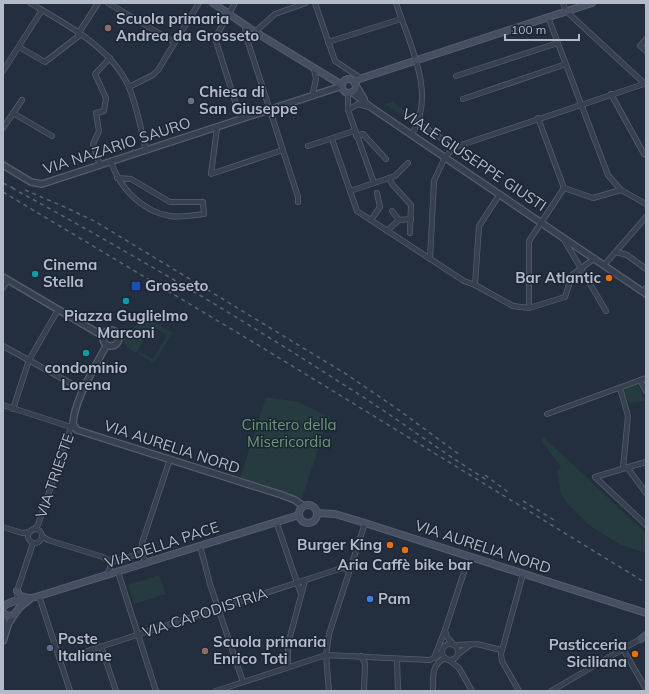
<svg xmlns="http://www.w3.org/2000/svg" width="649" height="694" viewBox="0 0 649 694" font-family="Mulish,sans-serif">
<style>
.green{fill:#253b3f}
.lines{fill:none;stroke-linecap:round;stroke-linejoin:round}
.minor-casing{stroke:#555e6c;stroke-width:6}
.tertiary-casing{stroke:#555e6c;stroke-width:8}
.secondary-casing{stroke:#555e6c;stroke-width:8}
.minor{stroke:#37404e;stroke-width:4.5}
.tertiary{stroke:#37404e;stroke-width:5.5}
.secondary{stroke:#454f61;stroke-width:6}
.rail{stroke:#596475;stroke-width:1.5;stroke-dasharray:4 4;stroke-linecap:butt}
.education-dot{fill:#8d6e63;stroke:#1c2533;stroke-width:1.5}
.worship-dot{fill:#6b7280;stroke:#1c2533;stroke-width:1.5}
.culture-dot{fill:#0f9aa8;stroke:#1c2533;stroke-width:1.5}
.food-dot{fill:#e8710a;stroke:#1c2533;stroke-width:1.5}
.transit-dot{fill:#1a4fb4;stroke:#1c2533;stroke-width:1.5}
.shop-dot{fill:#3f7fe0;stroke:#1c2533;stroke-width:1.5}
.service-dot{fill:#5c6f8a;stroke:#1c2533;stroke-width:1.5}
.labels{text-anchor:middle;stroke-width:3;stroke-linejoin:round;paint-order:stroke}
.poi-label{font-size:15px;font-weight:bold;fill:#b3bbc9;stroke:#1c2533;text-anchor:start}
.street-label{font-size:15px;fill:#b3bbc9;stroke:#1c2533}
.park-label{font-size:15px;fill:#699a76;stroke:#1c2533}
</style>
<rect width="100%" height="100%" fill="#232e3e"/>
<!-- green -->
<g class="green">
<polygon points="393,102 415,118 413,123 384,104"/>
<polygon points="142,315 173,333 154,363 138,354 140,352 153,359 167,335 152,326 136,353 128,348 123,341 125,333 130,334"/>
<polygon points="638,384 645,401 629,403 622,388"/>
<polygon points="266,397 299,402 329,417 302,498 240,478"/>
<polygon points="542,436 646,533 646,553 621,545 590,526 569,505 561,494 557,471 561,467 542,442"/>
<polygon points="159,575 166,594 134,604 128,585"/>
</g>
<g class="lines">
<!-- minor casing -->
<g class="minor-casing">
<g id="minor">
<path d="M30,3C66,24 110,47 128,85C137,105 141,130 146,151"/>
<polyline points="108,3 174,42"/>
<polyline points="235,3 215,38 241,120"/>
<polyline points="315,3 335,61 362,79"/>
<path d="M396,3C409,43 437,94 412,134"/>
<polyline points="563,3 566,11 645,84"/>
<polyline points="548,17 608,175 621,190 646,204"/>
<polyline points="245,25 246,36 298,197 298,202"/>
<polyline points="255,32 275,14 306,3"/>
<polyline points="78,34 98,3"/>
<polyline points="646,39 640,46 646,51"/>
<polyline points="328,42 401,19"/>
<polyline points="19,47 45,62 80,35"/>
<polyline points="3,71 42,10"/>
<polyline points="456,76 558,43"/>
<polyline points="129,87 153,75 158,70 199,3"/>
<polyline points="348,93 348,110 374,183"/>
<polyline points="611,94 644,154"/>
<polyline points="312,97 316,79 314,69"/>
<polyline points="463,99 566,64"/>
<polyline points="348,110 358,104 369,107"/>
<polyline points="13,113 52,136"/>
<polyline points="538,118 564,188 593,198 621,190"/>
<polyline points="418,123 455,147"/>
<polyline points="3,128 22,100"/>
<polyline points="217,128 211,174 283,150"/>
<polyline points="356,136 363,134 386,159"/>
<polyline points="332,139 357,211 464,281 475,285"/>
<polyline points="308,146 354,131"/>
<path d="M111,162C120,188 141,211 170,216C180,218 193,215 204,214L203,202H170L131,179L117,178"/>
<polyline points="100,165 93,144 99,131 96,113 104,111 106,98 95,74 110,58"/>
<polyline points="389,178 392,184 411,205 410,233"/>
<polyline points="350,191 395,176 408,163"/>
<polyline points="500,194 479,226 475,285 513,306 529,308 565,297 572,275 595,258"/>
<polyline points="371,220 380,207 377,193"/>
<polyline points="399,220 411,219"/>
<polyline points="387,231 399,220 392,211"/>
<polyline points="563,238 606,311"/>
<polyline points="616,252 627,255 646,269"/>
<polyline points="430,259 434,181 445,157 455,147 644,84"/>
<polyline points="605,264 646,217"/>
<polyline points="3,288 8,280"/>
<polyline points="643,291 646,288"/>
<polyline points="529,308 529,241 564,188"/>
<polyline points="3,346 83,390"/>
<polyline points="640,380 646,391"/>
<polyline points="620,388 628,416 623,468"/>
<polyline points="3,405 74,428"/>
<polyline points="13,409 29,360 58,310"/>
<polyline points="547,414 646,378"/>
<polyline points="646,462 595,477 646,525"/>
<polyline points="627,467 646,493"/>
<polyline points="276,521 301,594"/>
<polyline points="3,527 22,533 30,532"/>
<circle cx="35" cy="536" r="7"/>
<polyline points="33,530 38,525 73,421"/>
<polyline points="42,536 48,540 103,557 112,562 142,553"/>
<polyline points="200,546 210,584 243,682"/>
<polyline points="146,564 142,553 142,543 170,459"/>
<polyline points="118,572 156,691"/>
<polyline points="107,576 112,562"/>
<polyline points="39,596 70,691"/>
<polyline points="18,601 17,591 33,543"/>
<polyline points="445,630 447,637 453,644"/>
<circle cx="450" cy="652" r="8"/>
<polyline points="455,645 477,644 501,650"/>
<polyline points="101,646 116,691"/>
<polyline points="623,649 646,689"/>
<polyline points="458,654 470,645"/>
<polyline points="361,656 365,663 364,691"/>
<polyline points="434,658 445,630 465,569 473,557"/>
<polyline points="397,659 398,691"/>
<polyline points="60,660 339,569 344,568 349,571"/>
<polyline points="449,660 459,668 472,691"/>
<polyline points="288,667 288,644 305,581"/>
<polyline points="216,691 326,655 430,660 439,655 442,652"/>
<polyline points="329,691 326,655 329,634 365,523"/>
<path d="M433,691C433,677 431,665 445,658"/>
<polyline points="519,691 502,661 501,654 523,574"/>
<polyline points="551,691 642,638"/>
</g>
</g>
<!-- tertiary casing -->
<g class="tertiary-casing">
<g id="tertiary">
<polyline points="355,84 364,99"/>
<polyline points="352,92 372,108 646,294"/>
<polyline points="3,165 31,182 42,184 342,86"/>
<polyline points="3,277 103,336"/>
<circle cx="111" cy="338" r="8"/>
<path d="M106,346C95,367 74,400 73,424L77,430L282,495L295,500L303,506"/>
<polyline points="3,626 4,615"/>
<polyline points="3,641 8,625 15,613"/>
</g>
</g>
<!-- secondary casing -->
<g class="secondary-casing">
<g id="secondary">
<polyline points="213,3 255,32 342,85"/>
<circle cx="349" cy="86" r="7"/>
<polyline points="353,81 592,3"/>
<circle cx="308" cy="514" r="9"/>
<polyline points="317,513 335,514 365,523 646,613"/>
<polyline points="17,591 20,596 28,598"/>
<path d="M3,607C11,599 28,600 39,596L299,515"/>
<polyline points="3,613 7,616 14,615 20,607 29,600"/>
<polyline points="641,639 646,635"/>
</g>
</g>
<!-- minor -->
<use href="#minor" class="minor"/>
<!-- tertiary -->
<use href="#tertiary" class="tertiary"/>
<!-- secondary -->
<use href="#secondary" class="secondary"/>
<!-- rail -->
<g class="rail">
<polyline points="3,183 17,190"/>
<path d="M12,188C124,249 234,314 341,383C391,414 437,449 487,480"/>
<polyline points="25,190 67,208 96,222 346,374 396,408 460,455"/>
<polyline points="3,192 258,345 646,583"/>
<polyline points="485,475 508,492"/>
<polyline points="523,501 554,520"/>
</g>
</g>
<!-- markers -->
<g class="education-dot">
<circle cx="108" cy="28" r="4"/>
<circle cx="205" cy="651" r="4"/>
</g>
<circle class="worship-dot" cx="191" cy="101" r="4"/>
<g class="culture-dot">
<circle cx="35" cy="274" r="4"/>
<circle cx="126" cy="301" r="4"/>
<circle cx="86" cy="353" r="4"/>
</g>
<g class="food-dot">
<circle cx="609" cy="278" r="4"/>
<circle cx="390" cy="545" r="4"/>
<circle cx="405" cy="550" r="4"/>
<circle cx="635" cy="654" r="4"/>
</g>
<rect class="transit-dot" x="131" y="281" width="10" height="10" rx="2"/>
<circle class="shop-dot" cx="370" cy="599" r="4"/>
<circle class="service-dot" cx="50" cy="648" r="4"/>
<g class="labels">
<!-- poi labels -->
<g class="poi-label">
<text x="116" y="24">Scuola primaria<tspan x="116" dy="17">Andrea da Grosseto</tspan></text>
<text x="199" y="97">Chiesa di<tspan x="199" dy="17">San Giuseppe</tspan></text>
<text x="43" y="270">Cinema<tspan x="43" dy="17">Stella</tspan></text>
<text x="601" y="283" text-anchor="end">Bar Atlantic</text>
<text x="145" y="291">Grosseto</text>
<text x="126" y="321" text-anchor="middle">Piazza Guglielmo<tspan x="126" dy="17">Marconi</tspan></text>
<text x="86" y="373" text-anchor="middle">condominio<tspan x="86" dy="17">Lorena</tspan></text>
<text x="382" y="550" text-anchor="end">Burger King</text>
<text x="405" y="570" text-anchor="middle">Aria Caffè bike bar</text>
<text x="378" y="604">Pam</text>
<text x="58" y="644">Poste<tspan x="58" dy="17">Italiane</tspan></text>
<text x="213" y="647">Scuola primaria<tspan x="213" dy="17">Enrico Toti</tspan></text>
<text x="627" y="650" text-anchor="end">Pasticceria<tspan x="627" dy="17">Siciliana</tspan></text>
</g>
<!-- street labels -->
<g class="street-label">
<text transform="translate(117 146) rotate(-18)" y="5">VIA NAZARIO SAURO</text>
<text transform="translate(474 160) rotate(34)" y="5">VIALE GIUSEPPE GIUSTI</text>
<text transform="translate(172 447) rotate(18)" y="5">VIA AURELIA NORD</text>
<text transform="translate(55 476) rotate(-71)" y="5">VIA TRIESTE</text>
<text transform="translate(162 545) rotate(-18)" y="5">VIA DELLA PACE</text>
<text transform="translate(483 547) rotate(18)" y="5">VIA AURELIA NORD</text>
<text transform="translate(205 613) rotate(-18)" y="5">VIA CAPODISTRIA</text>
</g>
<!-- park labels -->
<g class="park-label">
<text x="289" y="430">Cimitero della<tspan x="289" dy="17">Misericordia</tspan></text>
</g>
</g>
<!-- border -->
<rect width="649" height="694" fill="none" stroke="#b3bbc9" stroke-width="8"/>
<!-- scale -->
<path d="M505 34v6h74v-6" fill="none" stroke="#b3bbc9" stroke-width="2"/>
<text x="511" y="34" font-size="12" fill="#b3bbc9" stroke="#1c2533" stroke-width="3" paint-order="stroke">100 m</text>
</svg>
